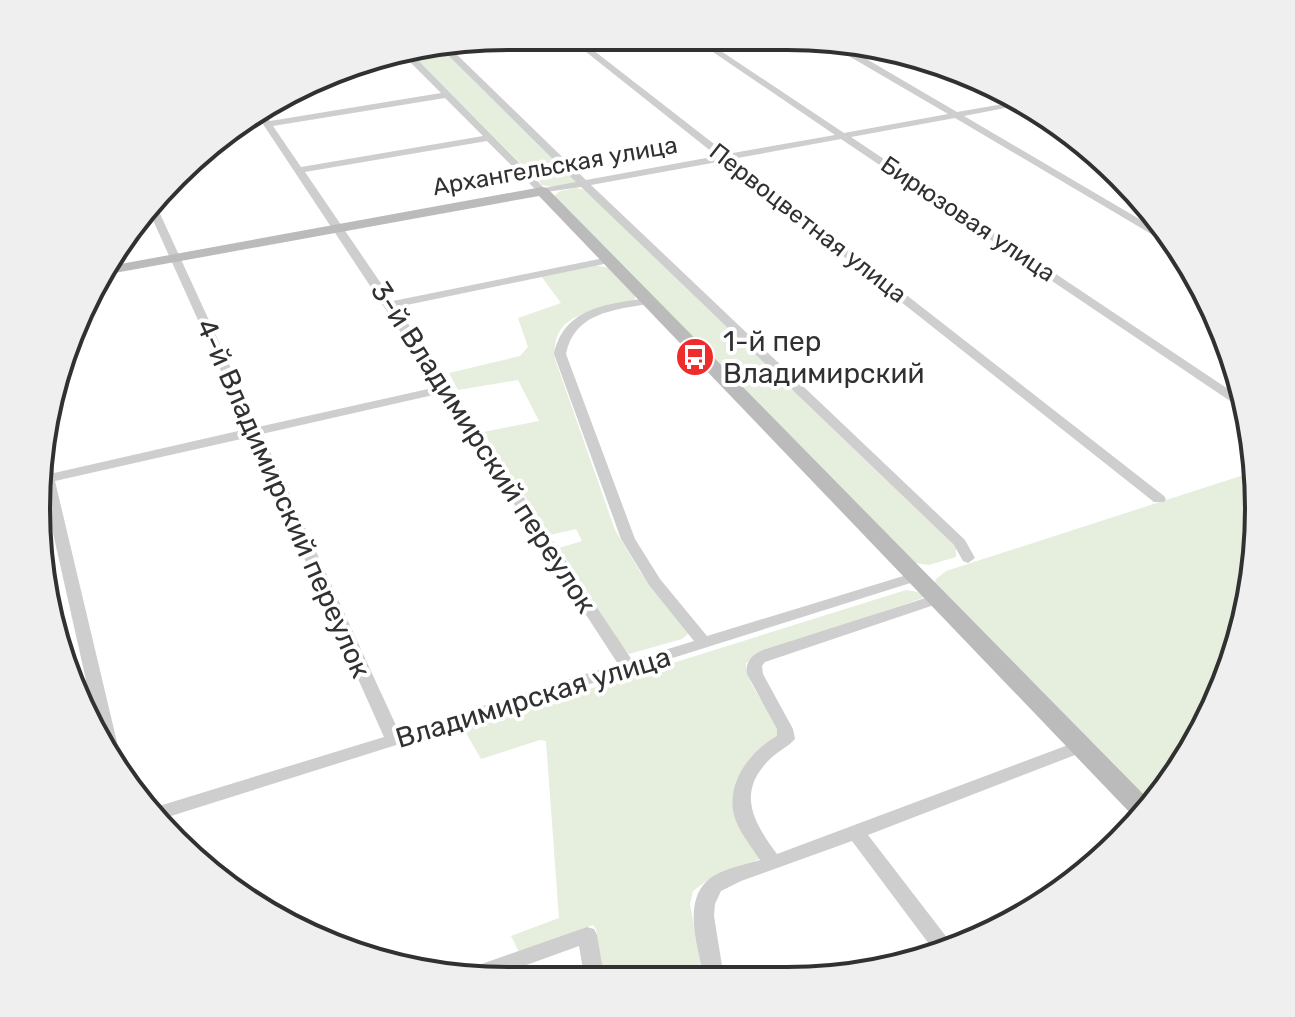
<svg xmlns="http://www.w3.org/2000/svg" width="1295" height="1017" viewBox="0 0 1295 1017" font-family="Rubik,sans-serif">
<style>
.green{fill:#e6eede}
.lines{fill:none;stroke-linecap:round;stroke-linejoin:round}
.street{fill:#cecece;fill-rule:evenodd}
.secondary{fill:#bbb;fill-rule:evenodd}
.labels{text-anchor:middle;stroke-width:8;stroke-linejoin:round;paint-order:stroke}
.far-street-label{font-size:24px;fill:#313131;stroke:#fff}
.poi-label{font-size:28px;fill:#313131;stroke:#fff;text-anchor:start}
.street-label{font-size:28px;fill:#313131;stroke:#fff}
.rim{fill:none;stroke:#313131;stroke-width:4}
</style>
<rect width="100%" height="100%" fill="#fff"/>
<!-- green -->
<g class="green">
<polygon points="439,45 576,180 576,183 553,187 542,185 407,49"/>
<polygon points="576,188 584,190 956,547 956,557 929,565 915,563 554,196 560,191"/>
<path d="M593,265L611,268L635,295V300C599,314 551,307 555,359L615,530L641,573L685,627L688,634L682,639L629,654L624,649L559,548L582,541L576,529L550,535L483,432L539,421L518,380L458,390L449,373L520,356L528,347L518,318L561,303L541,276Z"/>
<polygon points="1253,472 1243,630 1162,796 1150,806 935,583 936,579 946,571"/>
<path d="M906,590L924,593L923,598L758,654L746,663C747,690 774,710 780,736L745,775L762,858L708,880L693,891L690,904L704,978L603,976L596,929L593,925L519,952L511,936L559,918L546,741L540,740L481,759L466,733L471,726Z"/>
</g>
<g class="lines">
<!-- street -->
<g class="street">
<path d="M566,36H575L727,154L835,135L691,37H700L844,133L948,114L823,41V38L834,40L957,112L1015,102L1021,105L964,116L1158,230L1169,242L1163,241L955,118L851,137L1237,395L1241,406L1236,405L841,139L732,159L1164,496L1166,499L1164,502H1154L723,161L591,185L965,540L975,558L968,563L963,561L954,545L581,187L539,193L487,141L305,172L393,301L609,257L614,260L609,263L397,307L632,660L694,641L649,585L621,539L554,354C564,307 608,304 648,298L654,301L648,304C613,310 574,313 566,354L635,539L660,579L707,636L910,574H920L922,577L920,580L155,821L146,810L384,737L250,437L55,481L122,763L119,767L116,768L101,747L42,484H39L43,452L50,456L54,473L247,429L148,209L153,202L156,205L258,427L437,387L255,112L261,108L270,121L441,93L409,61L346,69L360,63L405,56L399,50L407,49L544,188L576,182L438,45L446,44L586,180L717,156ZM445,98L483,136L301,167L273,126ZM442,393L618,664L399,732L262,434Z"/>
<path d="M938,594L943,596L946,599L943,602L765,662L762,666L763,674L793,729L795,739C788,747 778,751 770,759C736,792 753,822 777,854L1076,742L1082,740L1088,742L1091,746L1088,750L868,835L955,948L938,956L852,841L741,881L721,891L715,904L714,916L724,978H704C699,950 682,904 707,881C720,869 744,865 760,860C751,846 738,831 734,815C726,783 750,751 777,736V729L747,674C745,661 752,655 763,650Z"/>
<polygon points="587,927 594,929 597,935 604,976 584,975 579,946 502,974 470,973 473,967"/>
</g>
<!-- secondary -->
<polygon class="secondary" points="542,187 547,188 1153,804 1135,818 539,196 98,276 104,267"/>
</g>
<!-- icons -->
<defs>
<g id="bus-disc" transform="scale(2)"><circle r="9.5" fill="#ef2c2c" stroke="#fff"/><path d="M-5-6H5V4H4V6H2V4H-2V6H-4V4H-5ZM-3.5-4V0h7V-4ZM-3.5 1.2v1.5H-2V1.2ZM2 1.2v1.5H3.5V1.2Z" fill="#fff"/></g>
</defs>
<g fill-rule="evenodd">
<use href="#bus-disc" x="695" y="357"/>
</g>
<g class="labels">
<!-- far-street labels -->
<g class="far-street-label">
<text transform="translate(555 166) rotate(-10)" y="8">Архангельская улица</text>
<text transform="translate(968 219) rotate(34)" y="8">Бирюзовая улица</text>
<text transform="translate(808 223) rotate(38)" y="8">Первоцветная улица</text>
</g>
<!-- poi labels -->
<g class="poi-label">
<text x="723" y="351">1-й пер<tspan x="723" dy="32">Владимирский</tspan></text>
</g>
<!-- street labels -->
<g class="street-label">
<text transform="translate(484 447) rotate(57)" y="10">3-й Владимирский переулок</text>
<text transform="translate(284 498) rotate(66)" y="10">4-й Владимирский переулок</text>
<text transform="translate(533 697) rotate(-17)" y="10">Владимирская улица</text>
</g>
</g>
<!-- crop -->
<path d="M0 0H1295V1017H0ZM508 50H787A458 458 0 0 1 1245 508V509A458 458 0 0 1 787 967H508A458 458 0 0 1 50 509V508A458 458 0 0 1 508 50Z" fill="#efefef" fill-rule="evenodd"/>
<path class="rim" d="M508 50H787A458 458 0 0 1 1245 508V509A458 458 0 0 1 787 967H508A458 458 0 0 1 50 509V508A458 458 0 0 1 508 50Z"/>
</svg>
